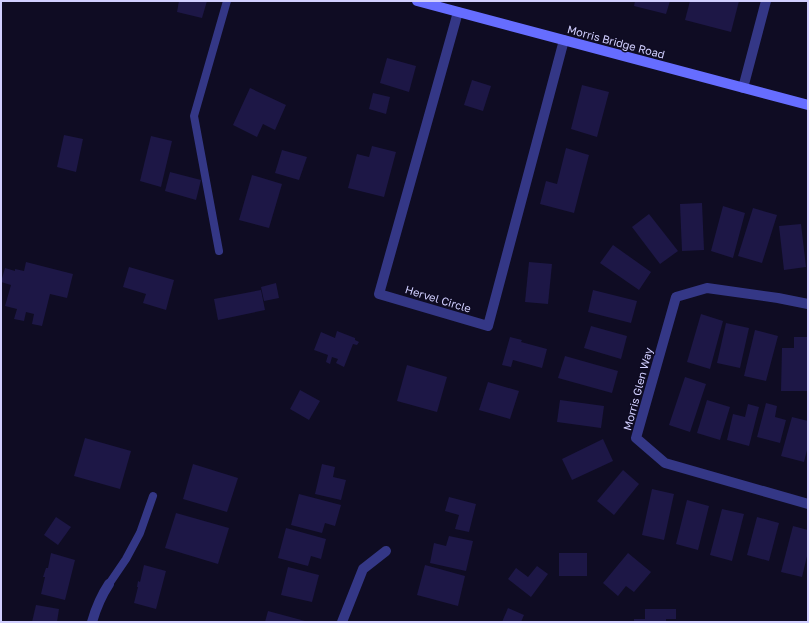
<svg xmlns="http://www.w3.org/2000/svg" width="809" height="623" viewBox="0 0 809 623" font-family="'Golos Text',sans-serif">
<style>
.building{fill:#1d1746}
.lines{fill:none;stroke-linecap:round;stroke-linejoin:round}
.lane{stroke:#343786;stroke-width:8}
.street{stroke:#343786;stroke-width:10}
.secondary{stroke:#666dff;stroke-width:10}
.labels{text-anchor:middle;stroke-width:3;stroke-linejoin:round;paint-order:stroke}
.street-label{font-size:11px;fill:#d1cfff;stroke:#0f0c23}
</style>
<rect width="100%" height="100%" fill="#0f0c23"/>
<!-- building -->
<g class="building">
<polygon points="179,1 207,1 202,18 177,12"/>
<polygon points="635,1 670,1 666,14 634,6"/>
<polygon points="690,1 739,1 731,32 685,20"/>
<polygon points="387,58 416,66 409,92 380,83"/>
<polygon points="472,80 491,86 483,111 464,105"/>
<polygon points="582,85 609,92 597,137 571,129"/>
<polygon points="250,88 286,105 275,130 263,124 257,137 233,125"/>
<polygon points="373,93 390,97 386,114 369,109"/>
<polygon points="64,135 83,139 76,172 57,167"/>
<polygon points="151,136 172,141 161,187 140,181"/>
<polygon points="372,146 396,152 384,197 348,188 357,154 369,157"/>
<polygon points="566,148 589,155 574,213 540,204 546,181 557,184"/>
<polygon points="282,150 307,157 299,180 275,173"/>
<polygon points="170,172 201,180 196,200 165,191"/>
<polygon points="252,175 282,184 269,228 239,220"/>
<polygon points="702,203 704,250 682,251 680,204"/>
<polygon points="723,206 745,213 733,258 711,251"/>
<polygon points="753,208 777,215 762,263 738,256"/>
<polygon points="649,214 678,251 660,264 632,227"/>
<polygon points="801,224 806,267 784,270 779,226"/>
<polygon points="613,245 651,272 639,290 600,263"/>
<polygon points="26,262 73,274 67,298 50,294 42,326 32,324 34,314 26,312 24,321 14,319 17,309 5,306 11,285 1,282 5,268 15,271 15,269 24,271"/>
<polygon points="529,262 552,264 548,304 525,302"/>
<polygon points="129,267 174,280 166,310 143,303 146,294 123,287"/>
<polygon points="276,283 279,298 264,301 261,287"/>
<polygon points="261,290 265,310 218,320 214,299"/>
<polygon points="593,290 637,301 631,323 588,312"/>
<polygon points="701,314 723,321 710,369 687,362"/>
<polygon points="726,323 749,328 740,368 717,363"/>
<polygon points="591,326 627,336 621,359 584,348"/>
<polygon points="755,330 778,336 766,381 744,376"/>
<polygon points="337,331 355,338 355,340 359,342 357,345 353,344 344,367 336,363 338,359 332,357 330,364 326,362 328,355 314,350 321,332 335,338"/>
<polygon points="510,337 522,340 521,342 547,349 542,368 513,360 511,367 502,365"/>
<polygon points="794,337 807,337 807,391 781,391 782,348 794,348"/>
<polygon points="565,356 618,371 612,393 558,378"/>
<polygon points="407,365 447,377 437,412 397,401"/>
<polygon points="685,377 706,384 690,432 669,425"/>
<polygon points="488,382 519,391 510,419 479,410"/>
<polygon points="300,390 320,401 309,420 290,409"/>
<polygon points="560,400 604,406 601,428 557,422"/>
<polygon points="707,400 730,407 720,440 697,433"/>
<polygon points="766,403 777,406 775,417 786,420 780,443 757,437"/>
<polygon points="748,404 759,407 749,446 727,440 733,414 745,417"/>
<polygon points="792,417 808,421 808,446 804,462 781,456"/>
<polygon points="85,438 131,451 120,489 74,476"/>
<polygon points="603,439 613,461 572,480 562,459"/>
<polygon points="193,464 238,478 227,512 183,499"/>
<polygon points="322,464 335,467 333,477 346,480 341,500 315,494"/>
<polygon points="623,470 639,484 614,515 597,501"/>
<polygon points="652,489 674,494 664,540 642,535"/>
<polygon points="299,494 341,505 335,526 325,523 322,533 291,525"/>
<polygon points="449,497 476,504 469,532 455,529 459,515 445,511"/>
<polygon points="687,500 709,506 698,550 676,544"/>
<polygon points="722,509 744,514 732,561 710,555"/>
<polygon points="176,513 229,528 218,564 165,548"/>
<polygon points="56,517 71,527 58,545 44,535"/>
<polygon points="757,517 779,523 769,561 747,555"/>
<polygon points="793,526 808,530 808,552 802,577 781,572"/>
<polygon points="286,528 326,539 321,559 311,556 308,566 278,558"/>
<polygon points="449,536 473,541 466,571 430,563 434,543 446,546"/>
<polygon points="51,553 75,560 65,600 41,594 45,577 43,577 46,568 48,568"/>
<rect x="559" y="553" width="28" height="23"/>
<polygon points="628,553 651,572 634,592 626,586 618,596 603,583"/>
<polygon points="144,565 166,571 156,609 134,603 138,587 137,587 138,581 140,582"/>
<polygon points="425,565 465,576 458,606 417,595"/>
<polygon points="537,566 548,574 531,597 508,579 516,568 528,577"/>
<polygon points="288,567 319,575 312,602 281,595"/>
<polygon points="36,605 59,609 57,622 32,622"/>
<polygon points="508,608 524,615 521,622 502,622"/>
<polygon points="645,609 676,609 676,619 666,619 666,622 634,622 634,619 645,619"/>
<polygon points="268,611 305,621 304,622 265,622"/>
</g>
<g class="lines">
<!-- lane -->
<g class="lane">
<polyline points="219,251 194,116 227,1"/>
<polyline points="109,584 126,559 140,533 153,496"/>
</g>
<!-- street -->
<g class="street">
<polyline points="458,12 379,294 488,326 564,40"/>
<polyline points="743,88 766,1"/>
<polyline points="808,304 778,298 707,288 676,297 636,438 665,463 808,504"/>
<path d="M92,622C96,608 101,596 109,584"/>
<polyline points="342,622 363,569 386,551"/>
</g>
<!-- secondary -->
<polyline class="secondary" points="417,1 808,105"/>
</g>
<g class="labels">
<!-- street labels -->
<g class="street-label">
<text transform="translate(616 42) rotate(15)" y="4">Morris Bridge Road</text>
<text transform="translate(438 299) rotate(17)" y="4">Hervel Circle</text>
<text transform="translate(638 389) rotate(-75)" y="4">Morris Glen Way</text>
</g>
</g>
<!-- border -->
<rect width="809" height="623" fill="none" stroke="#d1cfff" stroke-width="4"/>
</svg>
